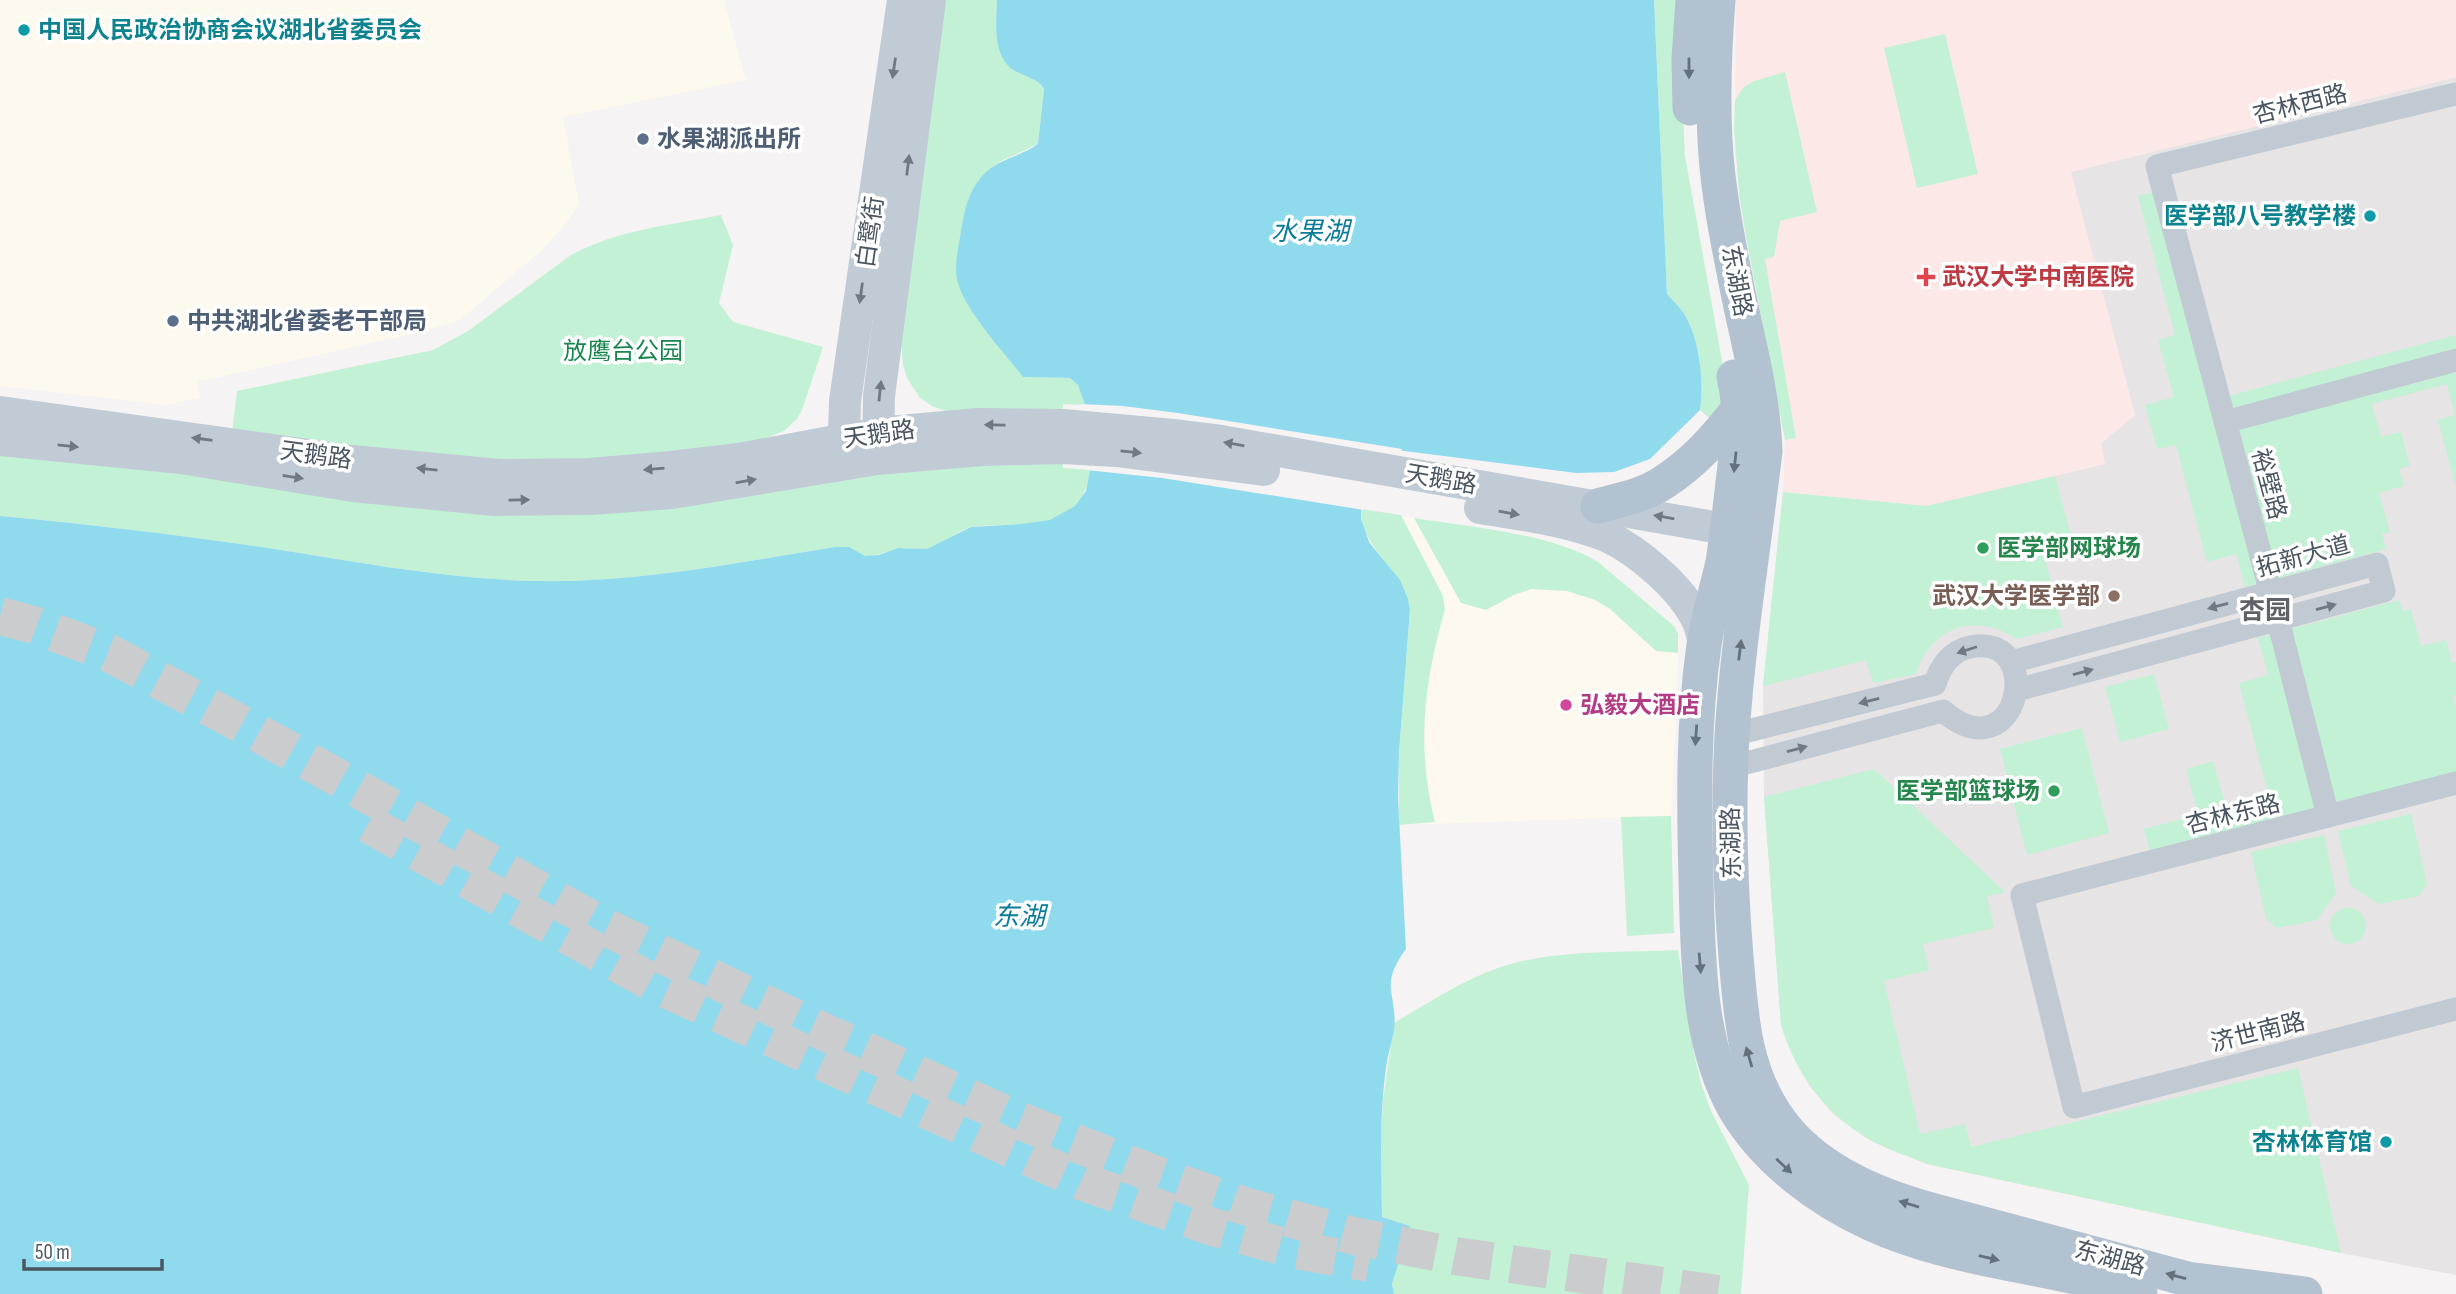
<svg xmlns="http://www.w3.org/2000/svg" width="2456" height="1294" viewBox="0 0 2456 1294" font-family="'Sofia Sans Condensed','Noto Sans SC',sans-serif">
<style>
.commercial{fill:#fdf9ef}
.education{fill:#e6e4e5}
.medical{fill:#fce8e6}
.green{fill:#c3f1d5}
.water{fill:#90daee}
.pier{fill:#f5f3f3}
.lines{fill:none;stroke-linecap:round;stroke-linejoin:round}
.highway-tunnel{stroke:#caccce;stroke-width:38;stroke-dasharray:38 19;stroke-linecap:butt}
.street{stroke:#c1cad2;stroke-width:23}
.secondary{stroke:#c1cbd6;stroke-width:32}
.primary{stroke:#b3c2d1;stroke-width:35}
.oneway{fill:#6e7984}
.oneway2{fill:#64717d}
.oneway3{fill:#6e7983}
.culture-dot{fill:#0f9aa8;stroke:#fff;stroke-width:2.5}
.service-dot{fill:#5c6f8a;stroke:#fff;stroke-width:2.5}
.health-dot{fill:#e0444e;stroke:#fff;stroke-width:2.5}
.leisure-dot{fill:#2e9e5b;stroke:#fff;stroke-width:2.5}
.education-dot{fill:#8d6e63;stroke:#fff;stroke-width:2.5}
.hotel-dot{fill:#d1479c;stroke:#fff;stroke-width:2.5}
.labels{text-anchor:middle;stroke-width:7;stroke-linejoin:round;paint-order:stroke}
.culture-label{font-size:24px;font-weight:bold;fill:#0d838f;stroke:#fff;text-anchor:end}
.street-label{font-size:24px;fill:#4a5661;stroke:#fff}
.service-label{font-size:24px;font-weight:bold;fill:#4e5e75;stroke:#fff;text-anchor:start}
.health-label{font-size:24px;font-weight:bold;fill:#be3a42;stroke:#fff;text-anchor:start}
.park-label{font-size:24px;fill:#17864f;stroke:#fff}
.leisure-label{font-size:24px;font-weight:bold;fill:#27864d;stroke:#fff;text-anchor:start}
.education-label{font-size:24px;font-weight:bold;fill:#785e54;stroke:#fff;text-anchor:end}
.hotel-label{font-size:24px;font-weight:bold;fill:#b23c85;stroke:#fff;text-anchor:start}
.water-label{font-size:26px;font-style:italic;fill:#0c7c9b;stroke:#fff}
.neighbourhood-label{font-size:26px;font-weight:bold;fill:#5f6368;stroke:#fff}
</style>
<rect width="100%" height="100%" fill="#f5f3f3"/>
<!-- commercial -->
<g class="commercial">
<polygon points="0,0 725,0 724,1 746,80 563,117 579,204 567,222 542,250 460,320 425,331 197,382 200,398 165,405 0,386"/>
<polygon points="1361,509 1546,541 1570,547 1598,562 1674,626 1679,639 1671,816 1399,825 1399,753"/>
</g>
<!-- education -->
<polygon class="education" points="2456,77 2456,1275 2341,1253 1927,1164 1869,1140 1833,1114 1811,1088 1788,1045 1781,1025 1764,797 1763,686 1783,492 1926,506 2104,464 2101,443 2135,415 2070,172"/>
<!-- medical -->
<polygon class="medical" points="1736,0 2456,0 2456,77 2071,172 2135,415 2101,443 2105,464 1926,506 1783,492 1785,440 1746,237 1735,152"/>
<!-- green -->
<g class="green">
<polygon points="945,0 997,0 996,20 1013,70 1038,81 1044,89 1038,144 999,162 983,175 976,185 969,197 963,218 956,270 1023,377 1070,378 1078,385 1085,405 1063,404 1063,417 948,412 932,406 920,398 907,378 903,365 901,339"/>
<path d="M1654,0H1682L1680,53L1685,156L1730,405L1714,422L1700,410C1704,385 1700,344 1688,321C1683,310 1675,303 1667,294Z"/>
<polygon points="1945,34 1978,174 1917,188 1884,48"/>
<polygon points="1785,72 1817,212 1780,221 1774,257 1765,259 1796,438 1785,440 1746,237 1739,193 1734,128 1735,100 1743,88 1754,81"/>
<polygon points="2154,192 2210,401 2456,335 2456,487 2438,420 2455,415 2447,384 2372,404 2381,437 2401,432 2410,466 2399,469 2404,486 2379,493 2390,532 2382,534 2386,549 2245,587 2236,554 2207,562 2176,445 2157,449 2145,405 2174,397 2158,340 2175,335 2138,196"/>
<path d="M721,215L733,245L719,303L733,322L823,347L802,410L797,419L784,431L755,442L651,458L491,463L232,432L237,391L433,350L468,331L571,255C617,230 671,225 721,215Z"/>
<path d="M0,448L811,480L1063,457V468L1090,470C1082,537 1019,520 972,527C956,530 945,546 929,549C918,551 907,546 897,549C886,551 877,557 865,556C854,555 852,547 835,547C735,563 637,583 536,581C446,579 357,562 268,548C179,535 89,524 0,516Z"/>
<path d="M2055,476L2075,551L2045,559L2063,627L2016,639C1976,611 1930,627 1916,674L1873,683L1866,660L1763,686L1783,492L1926,506Z"/>
<path d="M1361,509L1401,515L1443,596L1445,609C1424,683 1416,746 1435,822L1399,825V753L1410,610C1403,566 1361,551 1361,509Z"/>
<path d="M1414,518C1468,527 1552,533 1598,562L1674,626L1678,634V653L1656,651L1610,609L1595,600L1567,591L1531,589L1514,595L1486,610L1461,603Z"/>
<polygon points="2399,600 2403,611 2411,609 2421,646 2446,640 2452,662 2456,662 2456,695 2453,696 2456,709 2456,776 2151,854 2144,829 2198,815 2186,769 2213,761 2227,811 2270,800 2239,683 2268,675 2258,638"/>
<polygon points="2154,674 2169,729 2120,742 2105,687"/>
<polygon points="2082,728 2109,833 2027,855 2000,749"/>
<path d="M1874,769L2005,892L1987,896L1994,928L1923,944L1929,970L1884,981L1920,1134L1965,1124L1971,1147L2298,1068L2341,1253L1927,1164C1908,1156 1885,1149 1867,1138C1824,1112 1796,1074 1781,1025L1764,797Z"/>
<polygon points="2411,814 2427,884 2419,896 2379,904 2351,886 2338,831"/>
<polygon points="1671,816 1674,933 1627,936 1621,817"/>
<polygon points="2324,835 2336,893 2317,920 2277,928 2266,919 2251,852"/>
<circle cx="2348" cy="926" r="18"/>
<path d="M1678,950L1694,1054L1701,1083L1711,1111L1749,1185L1741,1294H1394L1392,1284L1409,1226L1382,1217L1380,1155L1383,1100L1394,1023C1428,1003 1461,981 1498,968C1552,949 1621,953 1678,950Z"/>
</g>
<!-- water -->
<path class="water" d="M997,0H1654L1667,294C1675,303 1683,310 1688,321C1700,344 1704,385 1700,410L1650,459L1614,472L1576,473L1389,449L1361,509V518L1369,542L1400,580L1408,599L1410,610L1399,753L1398,798L1406,949C1378,987 1398,993 1394,1030C1392,1041 1389,1051 1387,1061C1379,1113 1381,1165 1382,1217L1410,1226L1392,1284L1394,1294H0V516C89,524 179,535 268,548C357,562 446,579 536,581C637,583 735,563 835,547H849L865,556L879,555L898,548L927,549L971,527L1021,524L1050,520L1075,506L1086,491L1090,470L1085,405L1078,385L1070,378L1023,377C1004,352 963,309 957,279C954,264 959,246 961,231C964,211 968,192 982,176C997,159 1020,157 1038,144L1044,89C1038,79 1027,77 1017,72C992,60 996,23 997,0Z"/>
<!-- pier -->
<polygon class="pier" points="1081,404 1123,406 1178,413 1402,449 1401,452 1390,452 1385,456 1364,510 1162,478 1086,470"/>
<g class="lines">
<!-- highway-tunnel -->
<g class="highway-tunnel">
<polyline points="0,616 34,625 109,653 256,732 605,927 826,1033 1020,1121 1146,1171 1244,1206 1354,1236 1455,1256 1718,1294"/>
<polyline points="368,824 655,984 1083,1182 1216,1228 1296,1250 1369,1263"/>
</g>
<!-- street -->
<g class="street">
<polyline points="2225,422 2456,360"/>
<polyline points="2011,662 2377,564 2384,591 2017,690"/>
<path d="M1731,767L1943,711C2020,776 2047,631 1970,647C1951,651 1940,667 1935,684L1732,735"/>
<polyline points="2456,783 2022,895 2074,1107 2456,1009"/>
<polyline points="2328,816 2278,620 2157,166 2456,94"/>
</g>
<!-- secondary -->
<g class="secondary">
<polyline points="0,412 352,461 499,475 590,474 671,467 739,459 878,433 978,424 1063,425 1173,435 1221,441 1754,534"/>
<polyline points="0,440 181,458 353,486 494,500 591,499 672,493 877,459 982,450 1063,448 1116,451 1264,470"/>
<polyline points="878,454 879,396 930,0"/>
<polyline points="843,460 845,401 903,0"/>
<path d="M1480,508C1522,515 1566,520 1606,536C1639,551 1683,589 1698,622C1701,629 1702,636 1704,643"/>
</g>
<!-- primary -->
<g class="primary">
<path d="M1718,0C1714,52 1712,103 1716,155C1719,196 1727,237 1735,277C1746,336 1763,391 1765,451C1754,546 1738,640 1732,735C1728,809 1730,883 1736,957C1741,1013 1743,1066 1775,1114C1808,1165 1868,1192 1924,1208L2187,1279L2305,1294"/>
<polyline points="1690,108 1689,59 1693,0"/>
<path d="M1734,377C1742,409 1738,434 1735,466C1731,498 1728,531 1723,562C1717,590 1708,617 1704,645C1693,722 1694,801 1696,879C1698,955 1697,1041 1735,1109C1765,1160 1819,1200 1872,1224C1955,1262 2053,1266 2140,1294"/>
<path d="M1598,506C1619,500 1642,496 1661,484C1693,464 1717,437 1740,407"/>
</g>
</g>
<!-- one-way arrows -->
<defs><path id="oneway-solid" d="M-6-.8H1V-3.2L6.5 0L1 3.2V.8H-6Z" transform="scale(1.75)"/></defs>
<g class="oneway">
<use href="#oneway-solid" transform="translate(894 68) rotate(98)"/>
<use href="#oneway-solid" transform="translate(908 165) rotate(-83)"/>
<use href="#oneway-solid" transform="translate(861 293) rotate(98)"/>
<use href="#oneway-solid" transform="translate(880 391) rotate(-84)"/>
<use href="#oneway-solid" transform="translate(995 425) rotate(-179)"/>
<use href="#oneway-solid" transform="translate(202 439) rotate(-172)"/>
<use href="#oneway-solid" transform="translate(1234 444) rotate(-170)"/>
<use href="#oneway-solid" transform="translate(68 446) rotate(6)"/>
<use href="#oneway-solid" transform="translate(1131 452) rotate(6)"/>
<use href="#oneway-solid" transform="translate(427 469) rotate(-174)"/>
<use href="#oneway-solid" transform="translate(654 469) rotate(175)"/>
<use href="#oneway-solid" transform="translate(293 477) rotate(9)"/>
<use href="#oneway-solid" transform="translate(746 481) rotate(-10)"/>
<use href="#oneway-solid" transform="translate(519 500) rotate(-1)"/>
<use href="#oneway-solid" transform="translate(1509 513) rotate(10)"/>
<use href="#oneway-solid" transform="translate(1664 517) rotate(-170)"/>
</g>
<g class="oneway2">
<use href="#oneway-solid" transform="translate(1689 68) rotate(90)"/>
<use href="#oneway-solid" transform="translate(1735 462) rotate(96)"/>
<use href="#oneway-solid" transform="translate(1740 650) rotate(-83)"/>
<use href="#oneway-solid" transform="translate(1696 735) rotate(94)"/>
<use href="#oneway-solid" transform="translate(1700 963) rotate(85)"/>
<use href="#oneway-solid" transform="translate(1749 1057) rotate(-106)"/>
<use href="#oneway-solid" transform="translate(1784 1166) rotate(43)"/>
<use href="#oneway-solid" transform="translate(1909 1204) rotate(-163)"/>
<use href="#oneway-solid" transform="translate(1989 1258) rotate(13)"/>
<use href="#oneway-solid" transform="translate(2176 1276) rotate(-165)"/>
</g>
<g class="oneway3">
<use href="#oneway-solid" transform="translate(2218 606) rotate(165)"/>
<use href="#oneway-solid" transform="translate(2326 607) rotate(-15)"/>
<use href="#oneway-solid" transform="translate(1967 650) rotate(162)"/>
<use href="#oneway-solid" transform="translate(2083 672) rotate(-15)"/>
<use href="#oneway-solid" transform="translate(1869 701) rotate(166)"/>
<use href="#oneway-solid" transform="translate(1797 749) rotate(-15)"/>
</g>
<!-- markers -->
<g class="culture-dot">
<circle cx="24" cy="30" r="7"/>
<circle cx="2370" cy="216" r="7"/>
<circle cx="2386" cy="1142" r="7"/>
</g>
<g class="service-dot">
<circle cx="643" cy="139" r="7"/>
<circle cx="173" cy="321" r="7"/>
</g>
<path class="health-dot" d="M1922.5 266.5h7v7h7v7h-7v7h-7v-7h-7v-7h7z"/>
<g class="leisure-dot">
<circle cx="1983" cy="548" r="7"/>
<circle cx="2054" cy="791" r="7"/>
</g>
<circle class="education-dot" cx="2114" cy="596" r="7"/>
<circle class="hotel-dot" cx="1566" cy="705" r="7"/>
<g class="labels">
<!-- culture labels -->
<g class="culture-label">
<text x="38" y="38" text-anchor="start">中国人民政治协商会议湖北省委员会</text>
<text x="2356" y="224">医学部八号教学楼</text>
<text x="2372" y="1150">杏林体育馆</text>
</g>
<!-- street labels -->
<g class="street-label">
<text transform="translate(2300 104) rotate(-14)" y="8">杏林西路</text>
<text transform="translate(870 232) rotate(-82)" y="8">白鹭街</text>
<text transform="translate(1737 281) rotate(79)" y="8">东湖路</text>
<text transform="translate(879 434) rotate(-8)" y="8">天鹅路</text>
<text transform="translate(316 455) rotate(8)" y="8">天鹅路</text>
<text transform="translate(1441 479) rotate(10)" y="8">天鹅路</text>
<text transform="translate(2269 484) rotate(75)" y="8">裕壁路</text>
<text transform="translate(2303 556) rotate(-15)" y="8">拓新大道</text>
<text transform="translate(2233 814) rotate(-14)" y="8">杏林东路</text>
<text transform="translate(1731 843) rotate(-91)" y="8">东湖路</text>
<text transform="translate(2258 1032) rotate(-14)" y="8">济世南路</text>
<text transform="translate(2110 1258) rotate(15)" y="8">东湖路</text>
</g>
<!-- service labels -->
<g class="service-label">
<text x="657" y="147">水果湖派出所</text>
<text x="187" y="329">中共湖北省委老干部局</text>
</g>
<!-- health labels -->
<g class="health-label">
<text x="1942" y="285">武汉大学中南医院</text>
</g>
<!-- park labels -->
<g class="park-label">
<text x="623" y="359">放鹰台公园</text>
</g>
<!-- leisure labels -->
<g class="leisure-label">
<text x="1997" y="556">医学部网球场</text>
<text x="2040" y="799" text-anchor="end">医学部篮球场</text>
</g>
<!-- education labels -->
<g class="education-label">
<text x="2100" y="604">武汉大学医学部</text>
</g>
<!-- hotel labels -->
<g class="hotel-label">
<text x="1580" y="713">弘毅大酒店</text>
</g>
<!-- water labels -->
<g class="water-label">
<text x="1310" y="240">水果湖</text>
<text x="1019" y="925">东湖</text>
</g>
<!-- neighbourhood labels -->
<g class="neighbourhood-label">
<text x="2265" y="619">杏园</text>
</g>
</g>
<!-- scale -->
<path d="M24 1259v10h138v-10" fill="none" stroke="#4a5661" stroke-width="3.5"/>
<text x="35" y="1259" font-size="21" fill="#4a5661" stroke="#ffffff" stroke-width="5" paint-order="stroke">50 m</text>
</svg>
